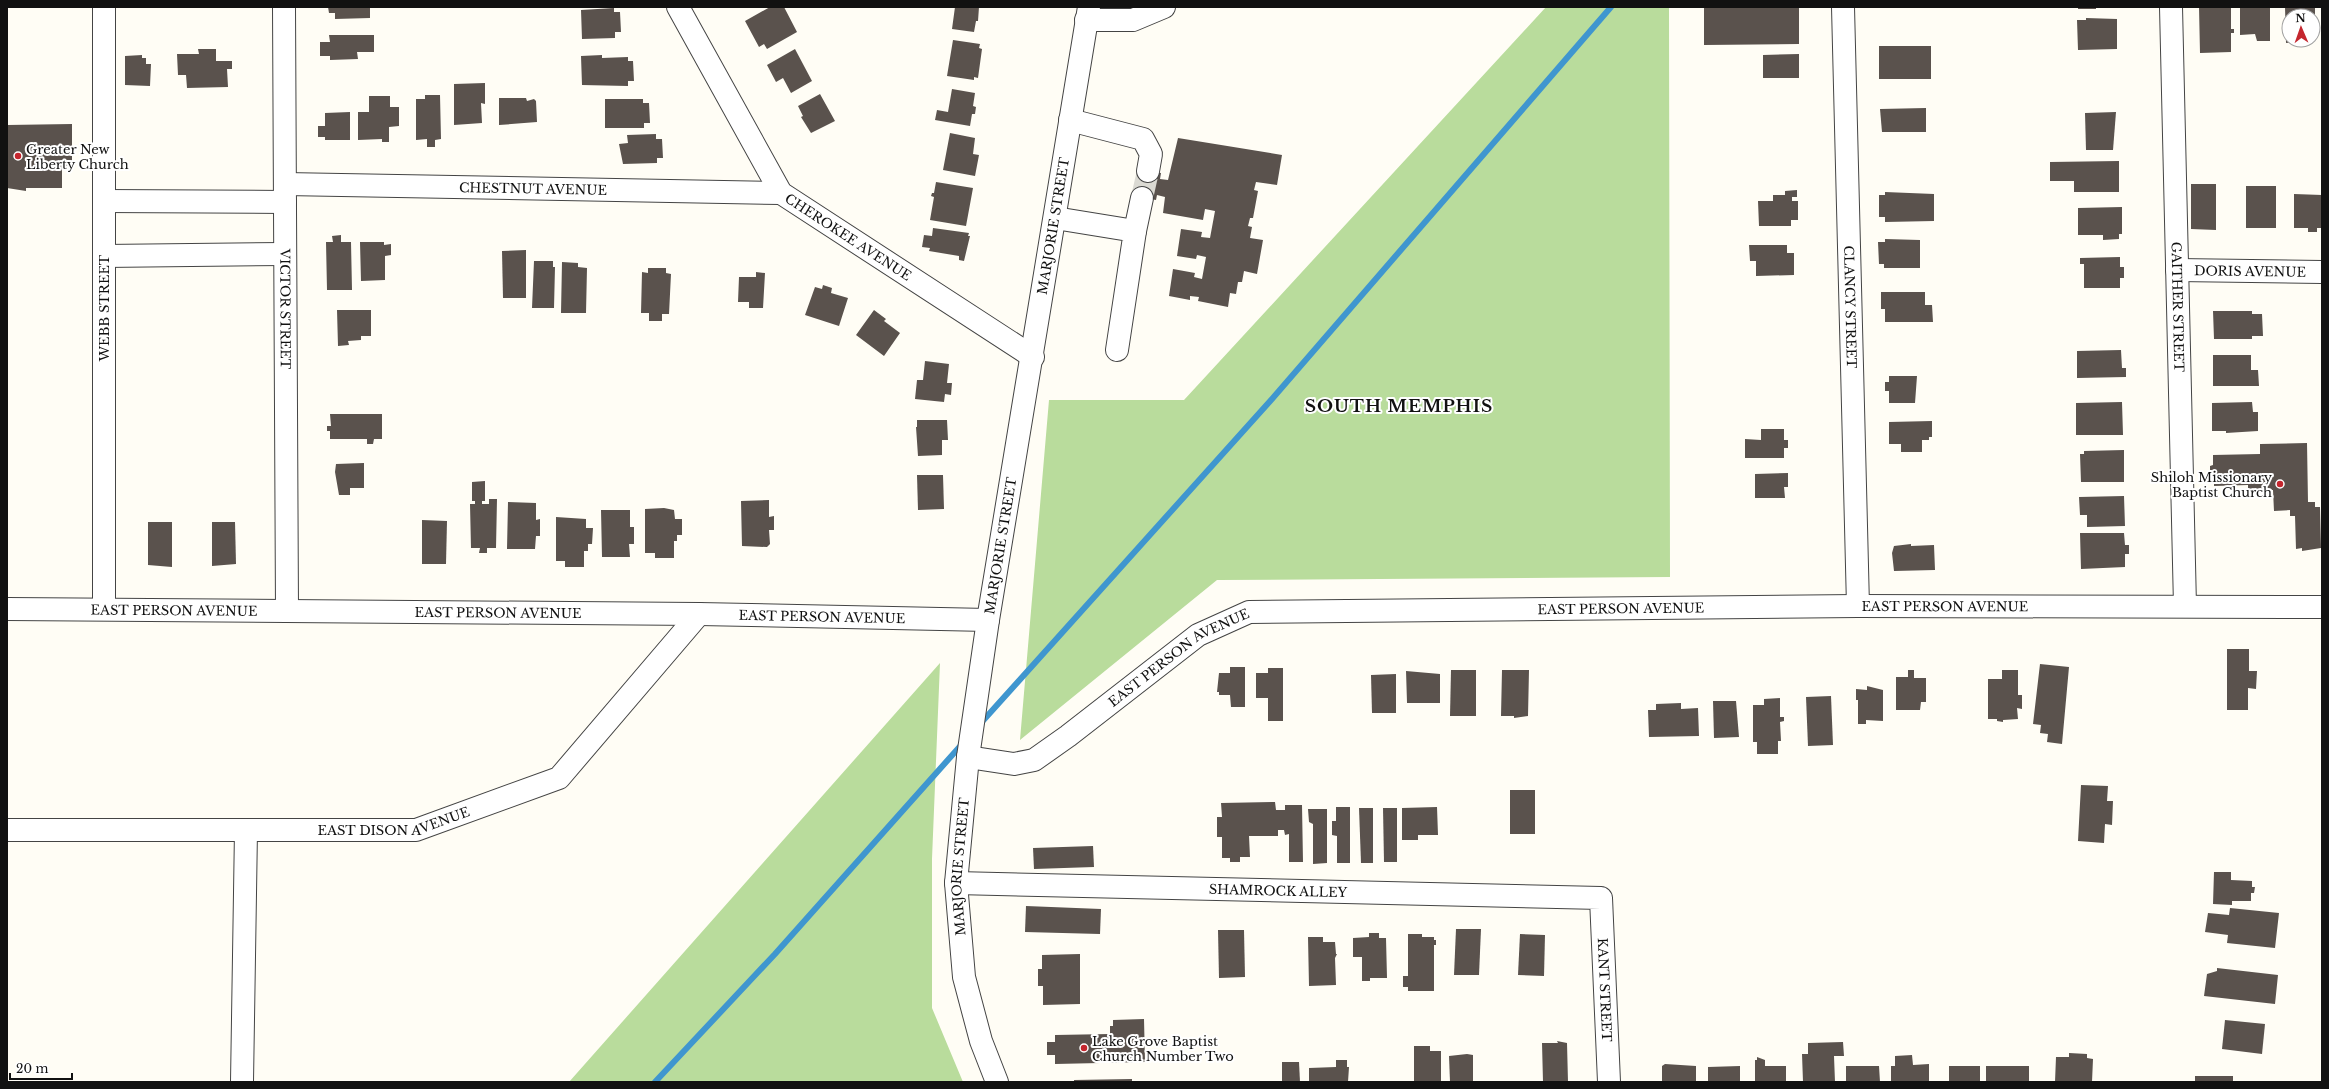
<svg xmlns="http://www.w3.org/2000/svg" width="2329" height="1089" viewBox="0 0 2329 1089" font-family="'Libre Baskerville',serif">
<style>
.forest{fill:#b9dc9c}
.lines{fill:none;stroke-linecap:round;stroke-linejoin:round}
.stream{stroke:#3f96cf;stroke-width:6}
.building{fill:#5a524d}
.minor-tunnel{stroke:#dbdad3;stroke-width:22;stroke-dasharray:22 11;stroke-linecap:butt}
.minor-casing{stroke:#444;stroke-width:24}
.minor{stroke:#fff;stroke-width:22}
.poi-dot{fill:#c4262e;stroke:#fff;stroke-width:1.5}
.labels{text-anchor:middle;stroke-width:4;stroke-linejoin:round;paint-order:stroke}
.poi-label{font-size:13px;fill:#111;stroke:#fff;text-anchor:start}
.street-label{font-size:13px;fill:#111;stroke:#fff}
.district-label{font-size:17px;font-weight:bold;letter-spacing:1px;fill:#111;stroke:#fff}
</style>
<rect width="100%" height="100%" fill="#fffdf5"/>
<!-- forest -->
<g class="forest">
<polygon points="1546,7 1669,7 1670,577 1217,580 1020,740 1049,400 1184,400"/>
<polygon points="940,663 932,859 932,1008 963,1082 569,1082"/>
</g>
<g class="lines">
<!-- stream -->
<g class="stream">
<polyline points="980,724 1272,399 1611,7"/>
<polyline points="655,1082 775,954 963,743"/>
</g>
</g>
<!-- building -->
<g class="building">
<polygon points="328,7 370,7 370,18 335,19 335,13 329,13"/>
<polygon points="770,7 784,7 797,32 767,49 764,44 759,47 745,21"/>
<polygon points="955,7 979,7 978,21 976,21 974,32 952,29"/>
<polygon points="1704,7 1799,7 1799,44 1704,45"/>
<rect x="2078" y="7" width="18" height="2"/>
<polygon points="2199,7 2231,7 2231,29 2234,29 2234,33 2231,33 2231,52 2200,53"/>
<polygon points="2240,7 2270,7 2270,41 2257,41 2255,34 2240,35"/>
<polygon points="2285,7 2315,7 2315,32 2313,32 2313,16 2289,16 2289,40 2299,40 2299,42 2286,43"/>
<polygon points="614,8 614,12 620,12 621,32 615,32 615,38 582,39 581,10"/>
<polygon points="2086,18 2117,19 2117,49 2078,50 2077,20 2086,20"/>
<polygon points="329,35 374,35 374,52 357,52 358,59 330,60 330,56 320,56 320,42 330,42"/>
<polygon points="953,40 980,44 979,48 982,49 978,78 974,77 974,80 947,76"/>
<rect x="1879" y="46" width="52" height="33"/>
<polygon points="198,49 216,49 216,61 232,61 232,69 227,69 228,87 187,88 186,75 178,75 177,54 199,54"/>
<polygon points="795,49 812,81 791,93 783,78 776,82 767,65"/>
<polygon points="1799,54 1799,78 1763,78 1763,55"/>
<polygon points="142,55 142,58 146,58 146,64 151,64 150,86 125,85 125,56"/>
<polygon points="602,55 602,58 628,57 628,61 633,61 634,81 628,81 628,86 582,85 581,56"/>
<polygon points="485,83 485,104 481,103 482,123 454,125 454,84"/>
<polygon points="952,89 975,93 973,106 976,107 975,114 972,114 970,126 935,120 937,110 948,112"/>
<polygon points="820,94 835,121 811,133 801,117 803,116 798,106"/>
<polygon points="425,95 440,95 441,139 435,140 435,147 427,147 427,139 416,140 416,99 425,99"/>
<polygon points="369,96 390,96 390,107 399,107 399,126 389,127 389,142 382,142 382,139 358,140 358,112 369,112"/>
<polygon points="499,98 526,98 527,101 534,99 536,101 537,122 499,125"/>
<polygon points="605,99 643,99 643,103 649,103 650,123 644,123 644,128 605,128"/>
<polygon points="1926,108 1926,132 1882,132 1880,109"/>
<polygon points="350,112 350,140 325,140 325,137 318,137 318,126 325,126 325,113"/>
<polygon points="2116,112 2113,150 2086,150 2085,113"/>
<polygon points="72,124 72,166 62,166 62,188 26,188 26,191 7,188 7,125"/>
<polygon points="950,133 975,138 973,154 979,155 975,176 943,170"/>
<polygon points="656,134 656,139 662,139 663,158 657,158 657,163 623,164 619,144 628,143 627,135"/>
<polygon points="1178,138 1282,155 1277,185 1256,182 1254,190 1258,191 1253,218 1250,218 1248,226 1252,227 1250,238 1263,240 1257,274 1244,271 1242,282 1238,282 1236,294 1230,293 1228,307 1198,301 1199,297 1190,296 1190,300 1169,296 1173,269 1195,273 1194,277 1202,279 1206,257 1197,255 1196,259 1177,256 1181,229 1202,232 1201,237 1210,238 1215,211 1205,209 1203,220 1163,213 1165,197 1157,195 1156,200 1133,196 1138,170 1161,173 1160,179 1168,180"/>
<polygon points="2119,161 2119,192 2074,192 2074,181 2050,181 2050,162"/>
<polygon points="936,182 973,188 966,226 930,220 934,197 931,196 932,193 934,193"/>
<polygon points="2191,184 2216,184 2216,230 2191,229"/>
<rect x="2246" y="186" width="30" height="42"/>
<polygon points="1797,190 1797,197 1792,197 1792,201 1798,201 1798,220 1791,220 1791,226 1759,226 1758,201 1773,201 1773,195 1785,195 1785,191"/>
<polygon points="1885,192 1934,194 1934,221 1885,222 1885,217 1879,217 1879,195 1885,195"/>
<polygon points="2294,194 2322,195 2322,228 2317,228 2317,232 2308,232 2308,228 2294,228"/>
<polygon points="2122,207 2122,234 2119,234 2119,239 2103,240 2103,235 2078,235 2078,208"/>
<polygon points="933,228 969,233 968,236 970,236 964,261 959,260 959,256 929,251 930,248 922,247 924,235 932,236"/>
<polygon points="341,235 341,242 351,242 352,290 327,290 326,242 333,242 332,236"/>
<polygon points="1885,239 1920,240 1920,268 1884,268 1884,264 1879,264 1878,242 1885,242"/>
<polygon points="360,242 384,242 384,245 391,244 391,255 385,256 385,280 361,281"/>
<polygon points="1749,245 1787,245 1787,253 1794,253 1794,275 1756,276 1756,261 1750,261"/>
<polygon points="526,250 526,298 503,298 502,251"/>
<polygon points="2120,257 2120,267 2124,267 2124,278 2120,278 2120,288 2084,288 2084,264 2080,264 2080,258"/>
<polygon points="534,261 553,261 553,267 555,267 554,308 532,308"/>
<polygon points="562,262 578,263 578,267 587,268 586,313 561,313"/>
<polygon points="648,268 666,268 666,273 671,274 669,314 662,314 662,321 649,321 649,313 641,313 642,272 648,273"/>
<polygon points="756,272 765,273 763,308 749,308 749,302 738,302 739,277 756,277"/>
<polygon points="823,285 832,288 831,293 848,298 839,326 805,315 815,287 822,289"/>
<polygon points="1881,292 1925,292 1925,305 1932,305 1933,322 1885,322 1885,309 1881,309"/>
<polygon points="337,310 371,310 371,336 361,336 361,340 348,341 349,345 338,346"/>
<polygon points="874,310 886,319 884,321 900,333 884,356 856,335"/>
<polygon points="2213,311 2252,311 2252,314 2262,314 2263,336 2252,336 2252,339 2214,339"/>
<polygon points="2121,350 2122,368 2126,368 2126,377 2077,378 2077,351"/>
<polygon points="2213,355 2251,355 2251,370 2258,370 2259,386 2213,386"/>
<polygon points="925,361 949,364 947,383 952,383 951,395 945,394 944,402 915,399 917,380 923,380"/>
<polygon points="1889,376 1917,376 1915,403 1889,403 1889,391 1885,391 1885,382 1889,382"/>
<polygon points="2122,402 2123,435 2076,435 2076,403"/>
<polygon points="2252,402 2253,412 2258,412 2258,431 2226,433 2226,431 2212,431 2212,403"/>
<polygon points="330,414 382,414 382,439 374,439 373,444 367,444 367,439 330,439 330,431 327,431 327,426 331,426"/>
<polygon points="917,420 947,420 948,440 942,440 942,455 918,456 916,427 917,427"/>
<polygon points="1932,421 1932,437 1929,437 1929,440 1922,440 1922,452 1901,452 1901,444 1889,444 1889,422"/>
<polygon points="1761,429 1784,429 1784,440 1788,440 1788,448 1784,448 1784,458 1745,458 1745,439 1761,440"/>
<polygon points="2307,443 2308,502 2315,502 2315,507 2320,507 2321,548 2302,551 2302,548 2296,549 2295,516 2290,516 2290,510 2274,511 2273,490 2248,491 2248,485 2214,486 2214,474 2210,474 2210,466 2213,465 2213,455 2260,454 2260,444"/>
<polygon points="2124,450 2124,482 2081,482 2080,454 2084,454 2084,451"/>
<polygon points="364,463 364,488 350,488 350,495 339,495 335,472 336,464"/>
<polygon points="1788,473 1788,487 1784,487 1785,498 1755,498 1755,474"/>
<polygon points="917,475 943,475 944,509 918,510"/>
<polygon points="485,481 485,501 482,501 482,504 489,504 489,499 497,499 496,548 487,548 487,553 479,553 480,548 471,548 470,504 475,504 475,501 472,501 472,482"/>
<polygon points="2124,496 2125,526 2087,527 2087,515 2080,515 2079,497"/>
<polygon points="769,500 769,517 774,516 774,530 769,530 770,544 767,547 742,546 741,501"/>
<polygon points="508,502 536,503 536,520 540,519 540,536 536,536 535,549 507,549"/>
<polygon points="664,508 674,510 675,519 682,519 682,535 677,535 677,541 674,541 674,558 655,558 655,553 645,553 645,509"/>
<polygon points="601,510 630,510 630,527 634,527 634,544 629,544 630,557 602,557"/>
<polygon points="556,517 586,519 586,528 593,528 592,544 588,544 588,551 584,551 584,567 565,567 565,561 556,561"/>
<polygon points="422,520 447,521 446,564 422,564"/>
<polygon points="148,522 172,522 172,567 148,565"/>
<polygon points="212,522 235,522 236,564 212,566"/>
<polygon points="2080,533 2124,533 2125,545 2129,545 2129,554 2125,554 2125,567 2081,569"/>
<polygon points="1911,544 1911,546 1934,545 1935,570 1894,571 1892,553 1894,546"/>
<polygon points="2227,649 2249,649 2249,671 2257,671 2256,689 2248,688 2248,710 2227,710"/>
<polygon points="2040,664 2069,667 2062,744 2047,742 2048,734 2040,733 2041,725 2033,724"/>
<polygon points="1230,667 1245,667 1245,707 1231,707 1230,695 1219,695 1219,692 1217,692 1219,673 1230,673"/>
<polygon points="1268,668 1283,668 1283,721 1268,721 1268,698 1256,698 1256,673 1268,673"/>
<polygon points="1451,670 1476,670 1476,716 1450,716"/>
<polygon points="1502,670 1529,670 1528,716 1514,718 1514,716 1501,716"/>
<polygon points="1908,670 1914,670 1914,678 1926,678 1926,702 1921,702 1920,710 1896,710 1896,677 1908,677"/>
<polygon points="2002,670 2018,670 2018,695 2022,695 2022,709 2017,708 2018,719 2003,720 2003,722 1997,721 1997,719 1988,719 1988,679 2002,679"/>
<polygon points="1406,671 1440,674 1440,703 1407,703"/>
<polygon points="1396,674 1396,713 1372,713 1371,675"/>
<polygon points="1867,686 1883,690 1883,721 1866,720 1866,724 1858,724 1858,700 1856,700 1856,689 1867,690"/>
<polygon points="1831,696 1833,745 1808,746 1806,697"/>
<polygon points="1780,698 1780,717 1784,717 1784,721 1780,722 1781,741 1778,741 1778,754 1757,754 1757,742 1753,742 1753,705 1764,705 1764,699"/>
<polygon points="1713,701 1736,701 1739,737 1714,738"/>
<polygon points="1681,703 1681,709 1698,708 1699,736 1649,737 1648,710 1656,710 1656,704"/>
<polygon points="2081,785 2108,786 2107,801 2113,801 2112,825 2105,824 2104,843 2078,841"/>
<rect x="1510" y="790" width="25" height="44"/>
<polygon points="1275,802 1276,810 1285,810 1285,805 1302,805 1303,862 1289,862 1289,834 1285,835 1284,830 1278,830 1278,836 1249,836 1250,857 1240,857 1240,862 1230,862 1230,858 1222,858 1222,837 1217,837 1217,817 1222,817 1221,803"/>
<polygon points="1336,807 1350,807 1350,863 1337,863 1337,836 1332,835 1332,821 1336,821"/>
<polygon points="1437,807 1438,835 1418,835 1418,840 1402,840 1402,808"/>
<polygon points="1359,808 1373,808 1373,863 1361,863"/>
<polygon points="1383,808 1397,808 1397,862 1384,862"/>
<polygon points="1308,809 1327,809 1327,863 1313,864 1313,824 1309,822"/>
<polygon points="1093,846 1094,867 1034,869 1033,848"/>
<polygon points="2214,872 2231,872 2231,880 2252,881 2252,887 2255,887 2254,893 2251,893 2251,901 2232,901 2232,905 2213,904"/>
<polygon points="1026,906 1101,909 1100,934 1025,932"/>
<polygon points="2230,908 2279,913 2275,948 2227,943 2228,935 2205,932 2208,913 2229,915"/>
<polygon points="1456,929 1481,929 1479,975 1454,975"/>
<polygon points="1218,930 1244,930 1245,977 1219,978"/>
<polygon points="1369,933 1379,933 1379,938 1386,938 1387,978 1370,978 1370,981 1362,981 1362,957 1353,957 1353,938 1369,937"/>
<polygon points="1408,934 1422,934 1422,937 1434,937 1434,940 1436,940 1436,945 1434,945 1434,991 1408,991 1408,987 1403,987 1403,976 1408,976"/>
<polygon points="1520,934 1545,935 1544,976 1518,975"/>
<polygon points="1308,937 1323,937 1323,942 1335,942 1336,954 1337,954 1335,958 1336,985 1309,986"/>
<polygon points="1080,954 1080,1004 1043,1005 1043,986 1038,986 1038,969 1042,969 1042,955"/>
<polygon points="2217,968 2278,975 2275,1004 2204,996 2207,974 2217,971"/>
<polygon points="1144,1019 1145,1062 1055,1064 1055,1055 1047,1055 1047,1042 1055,1042 1055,1035 1110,1034 1110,1026 1113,1026 1113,1020"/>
<polygon points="2225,1020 2265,1024 2262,1054 2222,1049"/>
<polygon points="1557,1041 1567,1043 1568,1082 1543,1082 1542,1043 1558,1043"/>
<polygon points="1843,1042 1844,1056 1834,1056 1835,1082 1803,1082 1802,1054 1808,1054 1808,1043"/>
<polygon points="1414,1046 1430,1046 1430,1051 1441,1051 1441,1082 1414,1082"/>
<polygon points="2069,1053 2087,1054 2087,1058 2093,1059 2092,1082 2055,1082 2056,1057 2069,1057"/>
<polygon points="1467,1054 1473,1055 1473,1082 1450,1082 1449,1056"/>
<polygon points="1912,1055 1913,1065 1929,1064 1929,1082 1891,1082 1891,1066 1895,1066 1895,1056"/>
<polygon points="1757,1057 1765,1060 1765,1066 1786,1066 1786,1082 1755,1082 1755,1060 1757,1060"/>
<polygon points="1336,1060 1347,1060 1347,1067 1349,1067 1348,1082 1309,1082 1309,1068 1336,1067"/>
<polygon points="1282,1062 1299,1062 1300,1082 1282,1082"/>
<polygon points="1665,1064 1696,1066 1696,1082 1662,1082 1662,1066"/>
<polygon points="1740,1066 1740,1082 1708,1082 1708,1067"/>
<polygon points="1846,1066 1879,1066 1880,1082 1846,1082"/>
<rect x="1949" y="1066" width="31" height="16"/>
<rect x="1986" y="1066" width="43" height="16"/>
<rect x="2195" y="1076" width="38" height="6"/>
<polygon points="1132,1079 1132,1082 1074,1082 1074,1080"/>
</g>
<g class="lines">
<!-- minor-tunnel -->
<polyline class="minor-tunnel" points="1142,198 1148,171"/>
<!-- minor casing -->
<g class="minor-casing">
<g id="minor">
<polyline points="104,7 104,609"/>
<path id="s1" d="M284,7L287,610"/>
<path id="s2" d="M678,7L781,193L1033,357"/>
<path id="s3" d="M1843,7L1858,606"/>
<path id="s4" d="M2171,7L2185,606"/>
<polyline points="1086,20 1133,20 1164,7"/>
<polyline points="1070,120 1143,139 1151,154 1148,171"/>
<path id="s5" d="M285,184L781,193"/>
<polyline points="104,201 285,202"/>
<polyline points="1055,218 1135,231 1117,350"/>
<polyline points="1135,231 1142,198"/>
<polyline points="104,256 285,254"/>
<path id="s6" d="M2177,270L2322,272"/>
<path id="s7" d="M7,609L699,614L988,620"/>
<path id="s8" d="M968,757L1014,764L1034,760L1068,736L1198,635L1249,612L1858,606L2322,607"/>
<path id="s9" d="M7,830H416L559,778L699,614"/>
<path id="s10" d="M956,883L1601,898L1609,1082"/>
<polyline points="242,1082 246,830"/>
<path id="s11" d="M997,1082L981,1041L964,977L956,883L968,757L988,620L1089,7"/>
</g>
</g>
<!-- minor -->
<use href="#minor" class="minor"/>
</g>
<!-- markers -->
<g class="poi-dot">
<circle cx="18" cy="156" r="4"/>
<circle cx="2280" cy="484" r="4"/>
<circle cx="1084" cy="1048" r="4"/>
</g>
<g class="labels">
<!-- poi labels -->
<g class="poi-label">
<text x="26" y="154">Greater New<tspan x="26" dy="15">Liberty Church</tspan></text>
<text x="2272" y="482" text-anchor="end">Shiloh Missionary<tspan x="2272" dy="15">Baptist Church</tspan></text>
<text x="1092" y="1046">Lake Grove Baptist<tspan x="1092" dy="15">Church Number Two</tspan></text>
</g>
<!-- street labels -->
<g class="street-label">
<text dy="5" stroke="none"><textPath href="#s5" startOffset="248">CHESTNUT AVENUE</textPath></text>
<text dy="5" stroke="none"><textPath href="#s11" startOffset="869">MARJORIE STREET</textPath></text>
<text dy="5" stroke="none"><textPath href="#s2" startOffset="293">CHEROKEE AVENUE</textPath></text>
<text dy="5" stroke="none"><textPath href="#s6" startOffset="73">DORIS AVENUE</textPath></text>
<text dy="5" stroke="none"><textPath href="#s3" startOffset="300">CLANCY STREET</textPath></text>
<text dy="5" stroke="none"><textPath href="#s4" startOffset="300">GAITHER STREET</textPath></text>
<text transform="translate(104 308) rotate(-90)" y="5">WEBB STREET</text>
<text dy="5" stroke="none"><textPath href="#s1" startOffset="302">VICTOR STREET</textPath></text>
<text dy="5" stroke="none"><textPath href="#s11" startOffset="545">MARJORIE STREET</textPath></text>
<text dy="5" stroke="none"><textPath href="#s8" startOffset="1025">EAST PERSON AVENUE</textPath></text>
<text dy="5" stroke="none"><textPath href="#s8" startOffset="701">EAST PERSON AVENUE</textPath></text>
<text dy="5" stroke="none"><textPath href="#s7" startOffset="167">EAST PERSON AVENUE</textPath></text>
<text dy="5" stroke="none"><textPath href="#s7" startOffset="491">EAST PERSON AVENUE</textPath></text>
<text dy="5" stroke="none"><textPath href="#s7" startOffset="815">EAST PERSON AVENUE</textPath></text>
<text dy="5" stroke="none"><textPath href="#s8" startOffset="245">EAST PERSON AVENUE</textPath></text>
<text dy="5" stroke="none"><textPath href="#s9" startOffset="388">EAST DISON AVENUE</textPath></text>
<text dy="5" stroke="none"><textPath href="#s11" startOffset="221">MARJORIE STREET</textPath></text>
<text dy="5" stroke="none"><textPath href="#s10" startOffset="322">SHAMROCK ALLEY</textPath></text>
<text dy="5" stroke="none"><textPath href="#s10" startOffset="737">KANT STREET</textPath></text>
</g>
<!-- district labels -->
<g class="district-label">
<text x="1399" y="412">SOUTH MEMPHIS</text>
</g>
</g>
<!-- border -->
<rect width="2329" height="1089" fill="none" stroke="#111111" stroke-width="16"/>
<!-- north arrow -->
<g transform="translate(2301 28) rotate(358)"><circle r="19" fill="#ffffff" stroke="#a0a0a0"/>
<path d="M0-3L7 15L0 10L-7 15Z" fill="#c4262e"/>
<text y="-6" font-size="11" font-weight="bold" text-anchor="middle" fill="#111111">N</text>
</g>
<!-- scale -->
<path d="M10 1073v6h62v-6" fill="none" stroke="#111111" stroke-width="2"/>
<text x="16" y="1073" font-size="12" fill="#111111" stroke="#ffffff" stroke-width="3" paint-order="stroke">20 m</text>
</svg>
